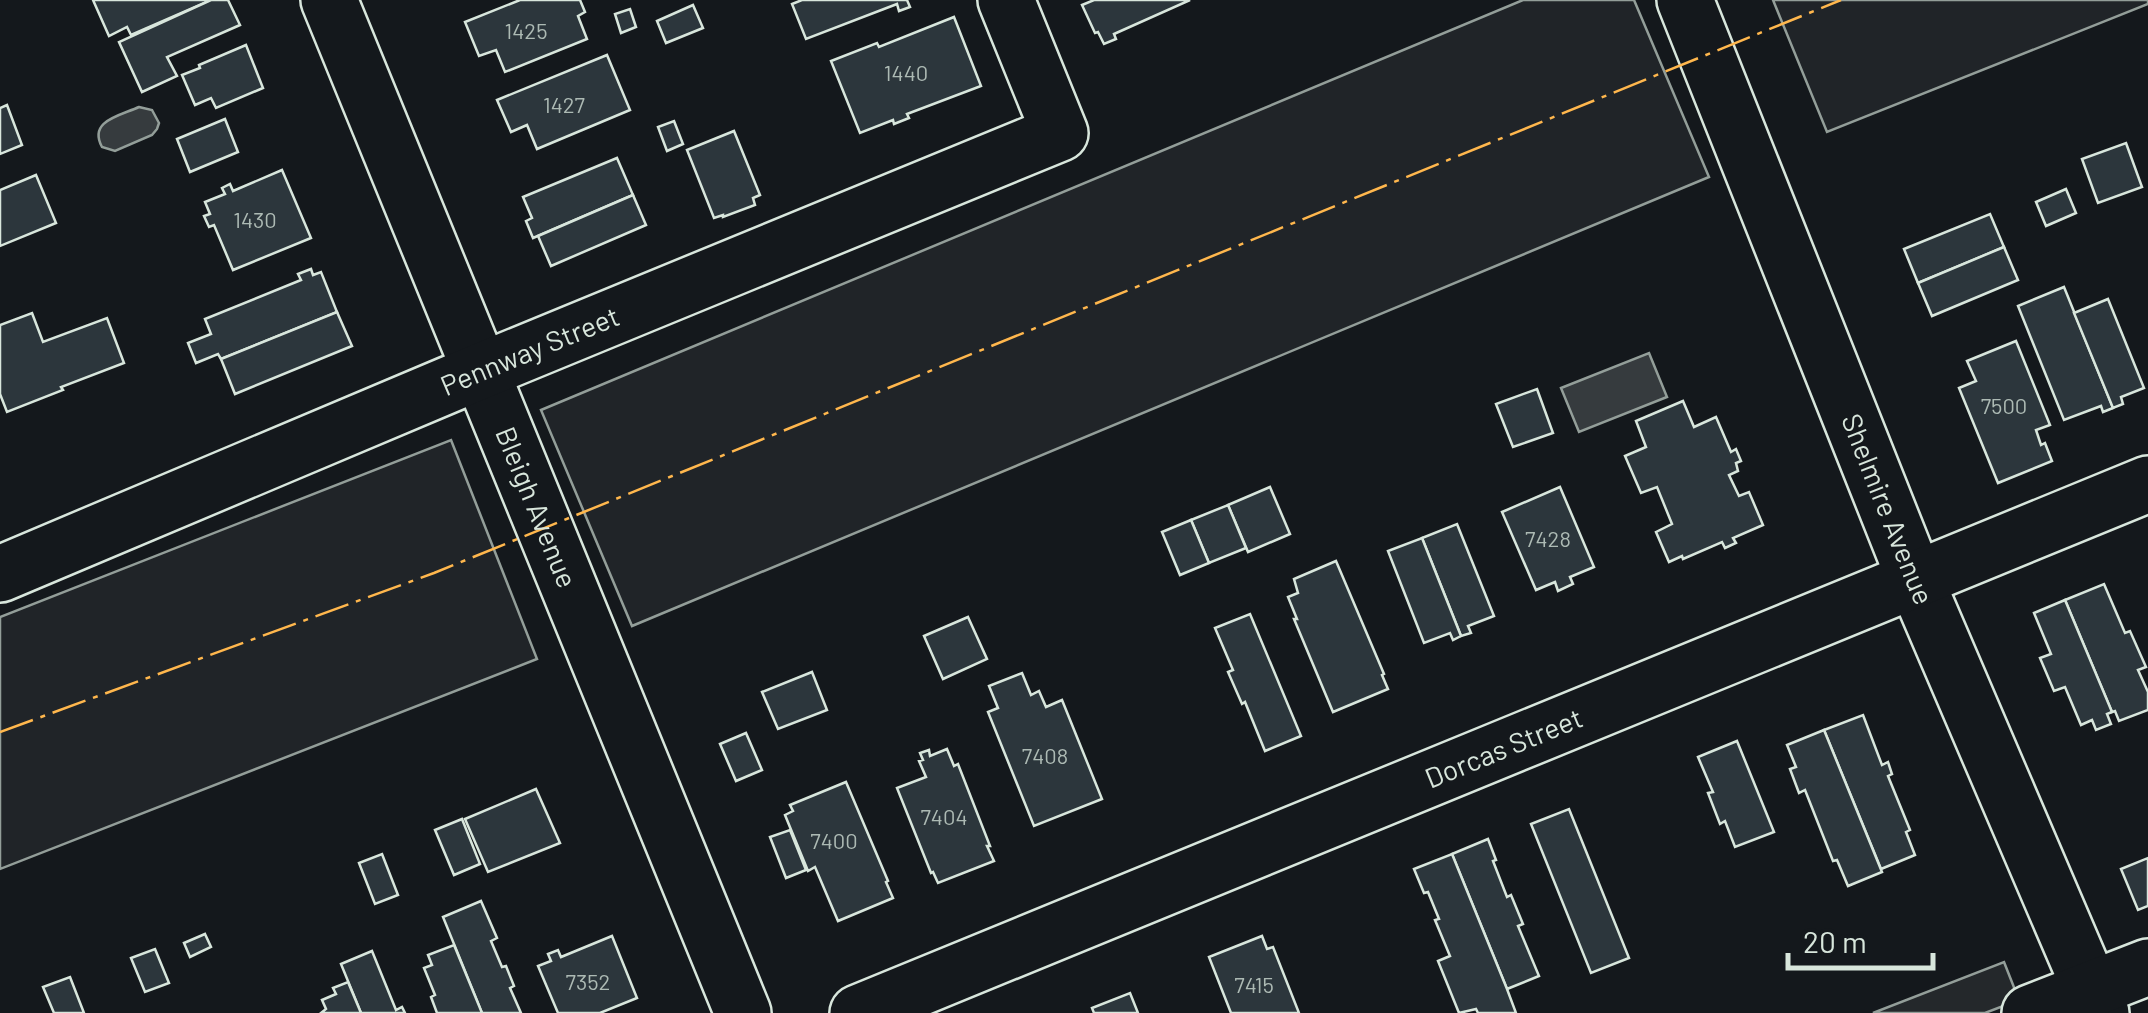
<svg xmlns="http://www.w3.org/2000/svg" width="2148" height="1013" viewBox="0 0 2148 1013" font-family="Barlow,sans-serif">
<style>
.green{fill:#202428;stroke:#939e99;stroke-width:2.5}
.parking{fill:#24282b;stroke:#939e99;stroke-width:2.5}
.water{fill:#363b3e;stroke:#939e99;stroke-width:2.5}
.building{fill:#2c363c;stroke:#d8e6dc;stroke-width:2.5}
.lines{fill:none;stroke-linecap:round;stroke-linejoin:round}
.minor-casing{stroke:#d8e6dc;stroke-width:60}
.minor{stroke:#14181c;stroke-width:55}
.power{stroke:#ffb74d;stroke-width:2.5;stroke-dasharray:35 8 5 8;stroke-linecap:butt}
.labels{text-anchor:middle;stroke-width:8;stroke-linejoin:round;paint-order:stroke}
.number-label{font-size:22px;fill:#adbab4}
.street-label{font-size:28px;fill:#d8e6dc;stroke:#14181c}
</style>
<rect width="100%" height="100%" fill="#14181c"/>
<!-- green -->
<g class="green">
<polygon points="1523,0 1634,0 1709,177 632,626 541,410"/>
<polygon points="1773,0 2148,0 2148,4 1827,132"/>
<polygon points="451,440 537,659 0,869 0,617"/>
</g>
<!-- parking -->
<polygon class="parking" points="2004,962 2019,1000 1985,1013 1873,1013"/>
<!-- water -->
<g class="water">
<path d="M139,107L152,110L159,123L157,129L152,135L115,151L102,147C88,121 119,116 139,107Z"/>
<polygon points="1649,353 1667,397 1579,432 1561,388"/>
</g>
<!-- building -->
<g class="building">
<polygon points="93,0 211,0 131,35 127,27 109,36"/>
<polygon points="211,0 228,0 240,25 167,57 177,76 142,92 119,42"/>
<polygon points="520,0 580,0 585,12 578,16 587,39 505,72 496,50 479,56 465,22"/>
<polygon points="802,0 907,0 910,7 899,11 897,4 806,39 792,4"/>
<polygon points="1094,0 1190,0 1114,34 1116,39 1104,44 1098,32 1095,33 1082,5"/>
<polygon points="693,5 703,28 666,43 657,21"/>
<polygon points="630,9 636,27 621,33 615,14"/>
<polygon points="954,17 981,86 907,114 909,118 894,124 893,120 860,133 831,61 877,43 879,47"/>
<polygon points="246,45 263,88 216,108 211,98 195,105 182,75 200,68 199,65"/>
<polygon points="607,55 630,110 537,149 527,125 511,132 497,100"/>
<polygon points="7,105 22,145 0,154 0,108"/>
<polygon points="225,119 238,152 190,172 177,139"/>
<polygon points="674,121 683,144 667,151 658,127"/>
<polygon points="734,131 760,195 753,198 755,205 723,217 723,215 714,218 687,150"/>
<polygon points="2126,143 2142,187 2098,203 2082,159"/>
<polygon points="617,158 633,195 533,238 526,221 532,218 523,197"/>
<polygon points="282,170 311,238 233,270 214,225 209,227 204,216 210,214 205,202 225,194 222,188 230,184 233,191"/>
<polygon points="36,175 56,223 0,246 0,190"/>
<polygon points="2066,189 2076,213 2046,226 2036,202"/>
<polygon points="633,195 646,225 551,266 538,236"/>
<polygon points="1990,214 2004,247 1918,283 1904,249"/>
<polygon points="2004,247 2018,280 1932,316 1918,283"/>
<polygon points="311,269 313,275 321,272 337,312 221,359 218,354 196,363 188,343 211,334 205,319 301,280 298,274"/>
<polygon points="2064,287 2113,408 2103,412 2101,406 2064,420 2018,306"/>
<polygon points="2108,299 2144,388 2121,397 2123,404 2113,408 2074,313"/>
<polygon points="337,312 352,346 235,394 221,359"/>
<polygon points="32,313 43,342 107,318 124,363 61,387 63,390 7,412 0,394 0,325"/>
<polygon points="2016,341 2050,425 2036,430 2041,445 2045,443 2052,461 1998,483 1959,388 1976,381 1967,361"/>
<polygon points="1537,389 1553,433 1513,447 1496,404"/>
<polygon points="1683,401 1694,427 1716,417 1731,452 1736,449 1741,461 1736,463 1738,471 1729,475 1739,496 1749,492 1763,525 1733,538 1736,543 1725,548 1722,542 1683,559 1682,556 1669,562 1656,532 1672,524 1657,487 1641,493 1625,456 1646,447 1636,421"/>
<polygon points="1270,487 1290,534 1248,552 1228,505"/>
<polygon points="1560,487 1594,567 1570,577 1573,584 1558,591 1555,582 1536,590 1502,512"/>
<polygon points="1228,505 1246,548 1209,563 1191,520"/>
<polygon points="1191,520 1209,563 1180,575 1162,532"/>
<polygon points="1457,524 1494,616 1468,626 1471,633 1461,636 1422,538"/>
<polygon points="1422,538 1461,636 1453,640 1450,633 1424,643 1388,551"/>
<polygon points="1336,561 1384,674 1382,675 1388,689 1333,712 1294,619 1297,619 1288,597 1298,593 1294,579"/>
<polygon points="2104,584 2125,633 2130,631 2146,667 2138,670 2148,692 2148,710 2119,721 2115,711 2112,712 2065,600"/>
<polygon points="2065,600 2112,712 2107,714 2111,724 2096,730 2092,720 2081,725 2065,687 2054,691 2040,658 2051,654 2034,613"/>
<polygon points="1250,614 1301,736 1265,751 1245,702 1242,704 1228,672 1233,670 1215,628"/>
<polygon points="968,617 987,659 943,679 924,636"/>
<polygon points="812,672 827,710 778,729 762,692"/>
<polygon points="1022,673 1031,695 1039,691 1046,707 1062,700 1102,799 1034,826 988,712 998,708 989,686"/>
<polygon points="1863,715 1882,765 1888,762 1892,774 1888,776 1910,830 1906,832 1915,855 1881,869 1824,730"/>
<polygon points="1824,730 1882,872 1848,886 1837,860 1833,861 1805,790 1799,793 1790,769 1796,767 1787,745"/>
<polygon points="746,733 762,770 736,781 720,744"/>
<polygon points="1737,741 1774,832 1735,847 1725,821 1720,824 1708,793 1713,792 1698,757"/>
<polygon points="947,749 954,766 958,764 990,846 987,846 994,861 938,883 933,872 931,873 897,788 926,777 919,761 923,760 920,753 929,750 930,756"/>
<polygon points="846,782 888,881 886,882 893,898 838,921 815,867 808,871 785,815 793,811 790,805"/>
<polygon points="536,789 560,843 488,872 465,819"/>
<polygon points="1569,809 1629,958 1591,973 1531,824"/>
<polygon points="462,819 480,864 454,875 435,830"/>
<polygon points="790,830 806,870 786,878 770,837"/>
<polygon points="1488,839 1496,860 1493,861 1507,897 1511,895 1523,924 1518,926 1539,976 1507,989 1452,854"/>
<polygon points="382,854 398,895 375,904 359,863"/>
<polygon points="1452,854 1507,989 1516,1013 1478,1013 1476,1009 1459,1013 1438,961 1450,956 1435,920 1439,919 1428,892 1424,893 1414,869"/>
<polygon points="2148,858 2148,906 2138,910 2121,869"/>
<polygon points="481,901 497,938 491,941 502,967 506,966 514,986 510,988 521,1013 482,1013 443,917"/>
<polygon points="205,934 211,947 190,957 184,943"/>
<polygon points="612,936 637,998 600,1013 558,1013 538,966 551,961 548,954 558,950 561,957"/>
<polygon points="1262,936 1267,949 1273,947 1299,1013 1231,1013 1209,957"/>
<polygon points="454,945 482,1013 437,1013 431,997 435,995 424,968 432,965 428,955"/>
<polygon points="155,949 169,983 145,992 131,958"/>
<polygon points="372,951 396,1010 402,1007 405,1013 361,1013 341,964"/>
<polygon points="70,977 84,1013 54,1013 43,987"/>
<polygon points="348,982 361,1013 321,1013 326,1009 322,1000 336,994 333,988"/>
<polygon points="1130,993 1138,1013 1094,1013 1092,1008"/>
</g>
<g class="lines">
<!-- minor casing -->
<g class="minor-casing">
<g id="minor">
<path id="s1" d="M329,0L743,1013"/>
<path id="s2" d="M1685,0L1915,579L2101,1013"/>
<path id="s3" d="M0,574L481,371L1060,133L1006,0"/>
<path id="s4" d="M858,1013L2148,484"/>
<polyline points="2030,1013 2148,967"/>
</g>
</g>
<!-- minor -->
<use href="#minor" class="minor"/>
<!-- power -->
<polyline class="power" points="0,732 434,573 1841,0"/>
</g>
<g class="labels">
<!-- number labels -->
<g class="number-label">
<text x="526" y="39">1425</text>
<text x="906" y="81">1440</text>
<text x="564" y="113">1427</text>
<text x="255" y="228">1430</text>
<text x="2004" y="414">7500</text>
<text x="1548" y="547">7428</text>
<text x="1045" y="764">7408</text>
<text x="944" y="825">7404</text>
<text x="834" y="849">7400</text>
<text x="588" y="990">7352</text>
<text x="1254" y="993">7415</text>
</g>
<!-- street labels -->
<g class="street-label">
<text dy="10" stroke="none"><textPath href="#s3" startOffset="575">Pennway Street</textPath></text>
<text dy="10" stroke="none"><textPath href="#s1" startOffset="548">Bleigh Avenue</textPath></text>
<text dy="10" stroke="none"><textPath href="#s2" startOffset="548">Shelmire Avenue</textPath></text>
<text dy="10" stroke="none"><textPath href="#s4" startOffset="698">Dorcas Street</textPath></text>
</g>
</g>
<!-- scale -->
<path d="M1788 953v15h145v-15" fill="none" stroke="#d8e6dc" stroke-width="5"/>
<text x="1803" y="953" font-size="30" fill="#d8e6dc" stroke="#14181c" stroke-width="8" paint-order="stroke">20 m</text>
</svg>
